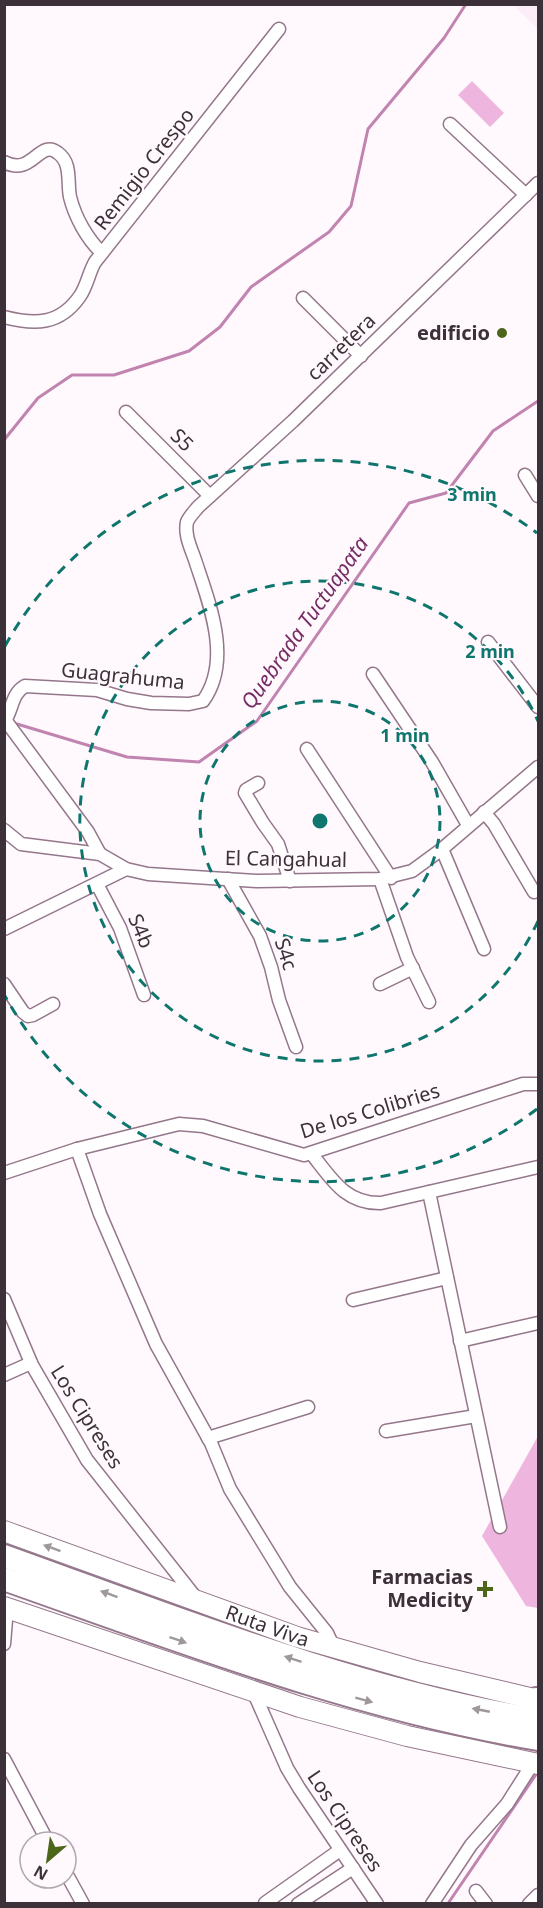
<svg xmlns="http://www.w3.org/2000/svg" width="543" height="1908" viewBox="0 0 543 1908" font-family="'Noto Sans',sans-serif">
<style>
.built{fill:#fdedf8}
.green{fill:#eeb6de}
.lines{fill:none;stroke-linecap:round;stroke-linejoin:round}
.stream{stroke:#c184b0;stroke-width:3}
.street-casing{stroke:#94778b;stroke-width:15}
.primary-casing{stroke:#94778b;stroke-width:22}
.highway-casing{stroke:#94778b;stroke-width:26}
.street{stroke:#fff;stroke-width:12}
.primary{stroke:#fff;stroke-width:20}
.highway{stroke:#fff;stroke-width:22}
.oneway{fill:#9e989c}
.ring{fill:none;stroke:#0f766e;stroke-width:3;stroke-dasharray:10 8}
.poi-dot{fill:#4c6719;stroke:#fff8fd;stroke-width:2}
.labels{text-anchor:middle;stroke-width:4.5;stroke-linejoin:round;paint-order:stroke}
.street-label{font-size:20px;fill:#3c3039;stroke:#fff8fd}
.poi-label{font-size:20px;font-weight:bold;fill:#3c3039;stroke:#fff8fd;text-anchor:end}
.water-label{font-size:21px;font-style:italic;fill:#762d66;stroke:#fff8fd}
.centre{fill:#0f766e;stroke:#fff8fd;stroke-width:3}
.ring-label{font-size:18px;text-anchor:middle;font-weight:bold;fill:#0f766e;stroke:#fff8fd;stroke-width:4.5;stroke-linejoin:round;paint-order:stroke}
</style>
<rect width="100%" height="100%" fill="#fff8fd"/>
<!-- built -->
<polygon class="built" points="513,5 538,5 538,29"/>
<!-- green -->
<g class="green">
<polygon points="472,81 504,113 490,127 458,95"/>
<polygon points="538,1436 538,1608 526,1606 482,1536"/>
</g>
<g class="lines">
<!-- stream -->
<g class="stream">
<polyline points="4,440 38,398 72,375 114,375 189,351 220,327 251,287 329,232 351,206 368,129 444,38 466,4"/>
<polyline points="17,724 127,757 199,762 257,721 409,503 446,493 493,431 538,401"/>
<polyline points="449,1902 537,1773"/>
</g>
<!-- street casing -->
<g class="street-casing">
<g id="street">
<polyline points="450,124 526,195"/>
<path d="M4,162C33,177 39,138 58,153C72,163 67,182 70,197C75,217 87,239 102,253"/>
<polyline points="303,298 361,356"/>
<path d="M4,317C35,325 60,325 80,296C87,286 89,272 95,262L279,29"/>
<polyline points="126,412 210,496"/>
<polyline points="525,475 538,496"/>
<polyline points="488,642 538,707"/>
<polyline points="373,674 432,762 468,825"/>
<polyline points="6,721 88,832 100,854"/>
<path d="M4,722C13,710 11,694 25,686L97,690L127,699L151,703L189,704L203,701C232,661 210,605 196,563C192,550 184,536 187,522C189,517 194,512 198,507L293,421L538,183"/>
<polyline points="307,749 391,878"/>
<polyline points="258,783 246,790 245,793 263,823 278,844 290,881"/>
<polyline points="484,812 494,824 534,892"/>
<polyline points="4,830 21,844 100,854 126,869 148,874 257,881 380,879 412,871 442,849 538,767"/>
<polyline points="442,849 484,949"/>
<polyline points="228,879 260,936 271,967 279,1000 296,1047"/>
<polyline points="380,879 407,957 429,1002"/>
<polyline points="97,884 120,928 144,995"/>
<polyline points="4,929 126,869"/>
<polyline points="4,984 23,1012 28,1016 33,1015 53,1004"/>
<polyline points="380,984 413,968"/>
<polyline points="77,1149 100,1214 156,1344 211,1443 230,1489 290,1587 327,1633 334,1648"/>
<path d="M311,1153C331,1178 345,1204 381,1203L538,1167"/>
<polyline points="4,1173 77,1149 179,1124 203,1126 304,1155 523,1084 538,1084"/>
<polyline points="429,1192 500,1527"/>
<polyline points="4,1299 32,1365 87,1460 196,1598"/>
<polyline points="353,1300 447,1278"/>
<polyline points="460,1341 538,1323"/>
<polyline points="4,1375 31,1363"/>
<polyline points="386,1431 476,1416"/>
<polyline points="208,1438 308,1407"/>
<polyline points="4,1644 7,1608"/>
<polyline points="254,1693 287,1768 299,1788 377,1904"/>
<polyline points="4,1759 48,1842"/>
<polyline points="66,1873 83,1904"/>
<polyline points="476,1891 486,1904"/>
<polyline points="265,1903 340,1850"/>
<polyline points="298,1904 353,1868"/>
<polyline points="432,1904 471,1845 507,1804 533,1763"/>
<polyline points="529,1904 538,1895"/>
</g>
</g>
<!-- primary casing -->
<g class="primary-casing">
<g id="primary">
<path id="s1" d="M4,1531L297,1637L420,1672L538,1700"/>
<polyline points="4,1607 300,1707 407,1736 538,1764"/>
</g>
</g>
<!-- highway casing -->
<g class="highway-casing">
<g id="highway">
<path d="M4,1556C180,1619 354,1689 538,1720"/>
<path d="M4,1579C180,1641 354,1708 538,1739"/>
<polyline points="536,1699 538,1700"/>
</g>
</g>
<!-- street -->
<use href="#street" class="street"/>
<!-- primary -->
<use href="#primary" class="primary"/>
<!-- highway -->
<use href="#highway" class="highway"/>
</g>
<!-- one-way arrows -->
<defs><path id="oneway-solid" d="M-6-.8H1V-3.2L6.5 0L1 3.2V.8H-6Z" transform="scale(1.5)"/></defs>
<g class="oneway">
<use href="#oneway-solid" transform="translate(52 1548) rotate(-160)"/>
<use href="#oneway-solid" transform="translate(109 1594) rotate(-160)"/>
<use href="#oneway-solid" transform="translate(178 1640) rotate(19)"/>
<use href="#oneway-solid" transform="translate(293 1659) rotate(-162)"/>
<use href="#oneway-solid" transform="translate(364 1700) rotate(15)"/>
<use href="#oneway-solid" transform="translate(481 1710) rotate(-169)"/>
</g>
<!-- distance rings -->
<g class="ring">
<circle cx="320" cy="821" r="120"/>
<path d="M538 921A240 240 0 1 1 538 721"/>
<path d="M537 1109A360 360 0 0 1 5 996M5 646A360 360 0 0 1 537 533"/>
</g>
<!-- markers -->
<g class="poi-dot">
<circle cx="502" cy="333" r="6"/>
<path d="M482 1580h6v6h6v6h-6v6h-6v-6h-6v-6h6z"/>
</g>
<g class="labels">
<!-- street labels -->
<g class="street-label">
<text transform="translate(144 169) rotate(-52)" y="7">Remigio Crespo</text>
<text transform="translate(341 347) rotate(-44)" y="7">carretera</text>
<text transform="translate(182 440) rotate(45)" y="7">S5</text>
<text transform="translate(123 676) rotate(6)" y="7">Guagrahuma</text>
<text transform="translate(286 859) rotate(1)" y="7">El Cangahual</text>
<text transform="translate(141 931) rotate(67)" y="7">S4b</text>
<text transform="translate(286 954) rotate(72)" y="7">S4c</text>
<text transform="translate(370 1111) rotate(-17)" y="7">De los Colibries</text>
<text transform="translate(87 1417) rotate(58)" y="7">Los Cipreses</text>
<text dy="7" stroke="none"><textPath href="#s1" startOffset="280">Ruta Viva</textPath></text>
<text transform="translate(345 1821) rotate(56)" y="7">Los Cipreses</text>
</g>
<!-- poi labels -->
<g class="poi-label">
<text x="490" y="340">edificio</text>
<text x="473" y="1584">Farmacias<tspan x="473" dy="23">Medicity</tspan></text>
</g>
<!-- water labels -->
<g class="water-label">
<text transform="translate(305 623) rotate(-55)" y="7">Quebrada Tuctuapata</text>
</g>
</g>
<circle cx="320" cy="821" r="9" class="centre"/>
<g class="ring-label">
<text x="472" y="501">3 min</text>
<text x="490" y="658">2 min</text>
<text x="405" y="742">1 min</text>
</g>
<!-- border -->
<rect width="543" height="1908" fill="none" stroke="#3c3039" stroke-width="12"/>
<!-- north arrow -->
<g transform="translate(48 1860) rotate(209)"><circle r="28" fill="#fff8fd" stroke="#b1a8af" stroke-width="1.5"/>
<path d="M0-4.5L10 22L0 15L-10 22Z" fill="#4c6719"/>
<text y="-9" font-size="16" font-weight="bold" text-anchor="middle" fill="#3c3039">N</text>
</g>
</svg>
